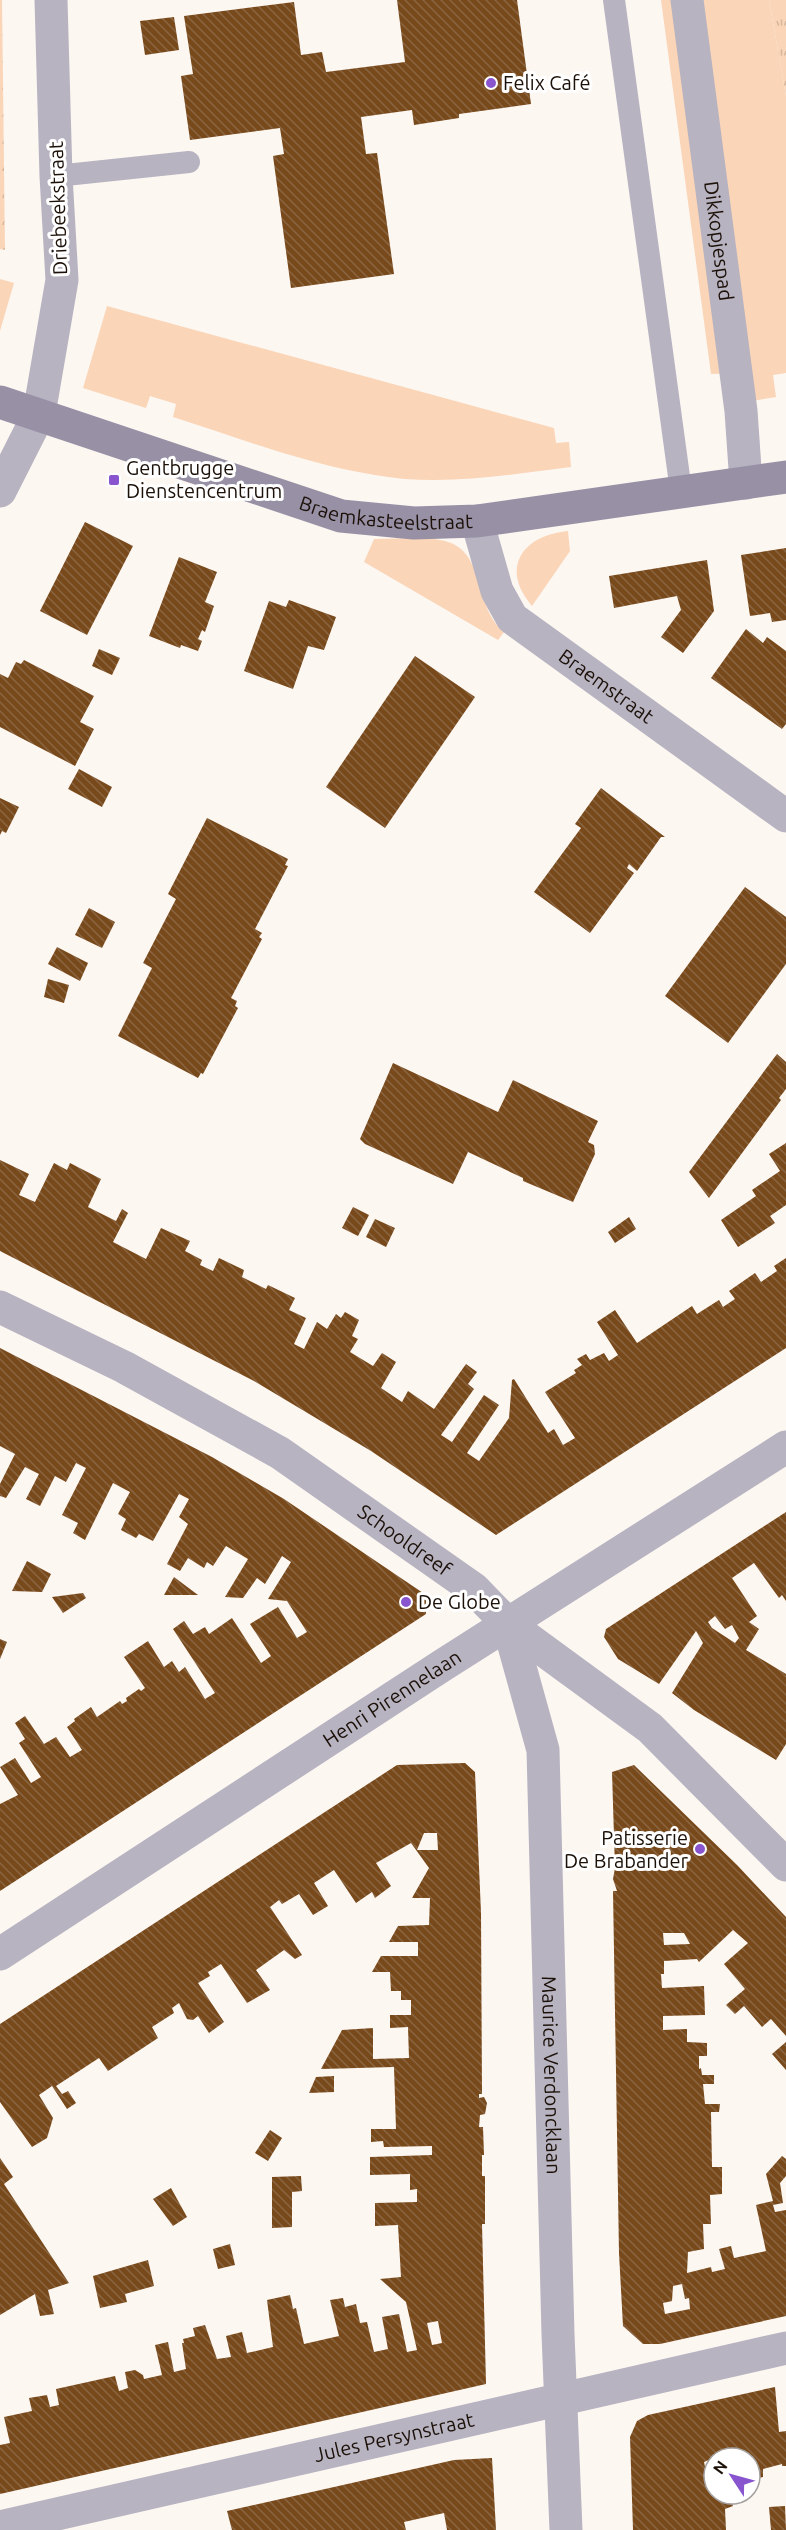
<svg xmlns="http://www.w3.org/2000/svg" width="786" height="2530" viewBox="0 0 786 2530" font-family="Ubuntu,sans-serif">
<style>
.green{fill:#fad5b7}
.forest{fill:url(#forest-crowns)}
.park{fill:url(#park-tufts)}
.building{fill:url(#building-back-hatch);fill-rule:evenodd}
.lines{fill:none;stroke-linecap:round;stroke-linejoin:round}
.lane{stroke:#b7b3c1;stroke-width:22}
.street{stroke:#b7b3c1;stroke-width:33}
.secondary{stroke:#9891a6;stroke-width:33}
.poi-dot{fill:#8855ce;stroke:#fff;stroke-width:2}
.labels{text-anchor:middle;stroke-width:6;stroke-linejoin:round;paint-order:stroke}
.poi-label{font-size:20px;fill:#1c1109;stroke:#fff;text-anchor:start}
.street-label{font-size:20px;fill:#1c1109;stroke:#fff}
</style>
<defs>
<pattern id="forest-crowns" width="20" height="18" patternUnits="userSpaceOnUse" patternTransform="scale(1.5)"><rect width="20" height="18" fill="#fad5b7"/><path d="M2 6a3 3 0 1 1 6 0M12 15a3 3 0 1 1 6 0" fill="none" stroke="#d6b69c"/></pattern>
<pattern id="park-tufts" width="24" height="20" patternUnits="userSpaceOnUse" patternTransform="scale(1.5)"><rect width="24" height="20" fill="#fad5b7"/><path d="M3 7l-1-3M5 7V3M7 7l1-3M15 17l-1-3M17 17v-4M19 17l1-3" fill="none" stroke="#d6b69c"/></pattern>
<pattern id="building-back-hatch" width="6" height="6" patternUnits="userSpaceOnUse" patternTransform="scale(1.5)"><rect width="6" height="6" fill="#78491b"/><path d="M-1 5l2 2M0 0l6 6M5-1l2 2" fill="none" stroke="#896542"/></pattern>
</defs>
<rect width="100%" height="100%" fill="#fdf7f2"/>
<!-- green -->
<g class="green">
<polygon points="661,0 769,0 786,96 786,373 773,375 776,397 752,401 744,373 711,374"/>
<polygon points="0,279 14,283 0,331"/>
<path d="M107,306L554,428L556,443L569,442L571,467C507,475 439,487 375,475C306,464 239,438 173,417L176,404L150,396L146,408L83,388Z"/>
<path d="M568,531L570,551L532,606C499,568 523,535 568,531Z"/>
<path d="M374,539C397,539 424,536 445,541C487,552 473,607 504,632L498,640L364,562Z"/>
</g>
<!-- forest -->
<polygon class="forest" points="0,0 2,0 5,250 0,249"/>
<!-- park -->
<polygon class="park" points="769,0 786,0 786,96"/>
<!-- building -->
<g class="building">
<polygon points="397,0 517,0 531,104 459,114 459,118 414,125 412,110 361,117 366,154 377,153 394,274 291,288 273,156 284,154 280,128 190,140 181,76 193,74 184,16 294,2 301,55 322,52 326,72 405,62"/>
<polygon points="174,17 179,50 145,55 140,21"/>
<polygon points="85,522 133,546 87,635 40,611"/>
<polygon points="786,548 786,620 772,622 770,613 750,616 741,555"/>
<polygon points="179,557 217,572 205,602 214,606 205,632 202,630 198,639 202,641 198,651 181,645 180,648 149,636"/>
<polygon points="707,560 714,611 683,653 661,637 681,610 677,596 614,608 609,576"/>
<polygon points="289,600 336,617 324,650 308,646 293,689 244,671 269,601 286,607"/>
<polygon points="746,629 763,643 767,637 786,651 786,724 782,729 711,678"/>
<polygon points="99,649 120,658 112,675 92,666"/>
<polygon points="415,656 475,697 385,828 326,787"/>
<polygon points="24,660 94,696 80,722 94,729 75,766 0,727 0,674 8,678 16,662 21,664"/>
<polygon points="79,769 112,787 102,807 68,789"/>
<polygon points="601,788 665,837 661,837 637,871 629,864 627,868 634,873 590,933 534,892 581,828 575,824"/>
<polygon points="0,798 19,807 6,833 2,831 0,835"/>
<polygon points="207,818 288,859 285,865 288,866 255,929 262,933 259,937 262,939 231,998 237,1001 235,1006 238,1008 203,1074 201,1073 198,1078 118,1036 152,968 143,963 176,899 168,894"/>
<polygon points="745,887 786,917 786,964 728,1043 665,996"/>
<polygon points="89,908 115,922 102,948 75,935"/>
<polygon points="57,947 88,963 80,981 48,964"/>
<polygon points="48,979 69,985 64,1003 44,997"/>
<polygon points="777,1054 786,1062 786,1089 779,1098 781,1100 709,1198 689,1172"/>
<polygon points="393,1063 498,1112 513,1080 598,1121 588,1142 594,1145 595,1154 573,1202 523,1181 523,1178 468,1152 453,1184 365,1144 360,1139"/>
<polygon points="786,1143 786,1205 770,1216 775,1223 738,1247 721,1220 756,1196 752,1190 780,1171 769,1154"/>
<polygon points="0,1160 29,1174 19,1195 35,1202 54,1163 67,1170 70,1163 101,1179 88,1207 116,1221 122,1209 128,1213 113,1242 146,1259 161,1228 190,1241 185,1251 202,1260 200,1265 213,1271 219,1258 244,1270 242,1277 266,1289 268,1285 295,1298 289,1310 306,1318 294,1344 304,1349 317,1322 327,1329 336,1314 341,1318 345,1312 359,1320 352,1336 358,1339 350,1352 373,1366 382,1353 396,1362 381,1388 402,1402 408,1391 434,1409 466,1364 477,1372 468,1384 474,1389 441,1435 452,1442 484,1395 499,1405 467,1453 479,1461 509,1418 512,1380 514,1379 548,1433 554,1429 563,1445 575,1438 545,1392 576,1373 574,1370 582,1365 577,1359 586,1354 590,1360 604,1353 609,1361 618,1355 597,1322 615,1310 637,1343 692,1306 697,1314 719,1300 723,1307 735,1299 729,1291 755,1273 761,1282 777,1271 774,1266 786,1258 786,1348 496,1535 371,1451 254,1381 0,1251"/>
<polygon points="353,1207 369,1215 358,1236 342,1228"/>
<polygon points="629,1217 636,1229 615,1243 608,1232"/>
<polygon points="375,1219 395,1228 386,1247 366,1237"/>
<polygon points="0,1348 212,1457 284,1499 426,1595 426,1614 0,1891 0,1804 18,1795 0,1767 15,1758 31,1783 41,1777 19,1743 25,1739 15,1723 25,1716 44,1744 56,1737 70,1757 82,1750 67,1727 75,1721 74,1719 91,1707 97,1717 120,1701 122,1704 127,1701 126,1698 139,1689 141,1691 145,1688 124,1657 148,1641 164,1667 172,1661 179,1672 185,1667 205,1699 215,1693 173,1629 184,1621 193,1634 205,1627 209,1634 232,1618 261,1663 271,1656 250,1624 278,1607 297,1638 307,1632 287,1601 268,1599 291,1562 282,1556 265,1584 257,1578 243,1598 225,1597 248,1559 226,1546 213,1566 207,1562 204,1568 188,1558 180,1571 167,1564 188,1524 179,1517 189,1499 179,1494 153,1541 139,1534 136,1538 121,1530 126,1519 118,1514 130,1492 113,1483 85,1540 73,1533 78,1523 62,1515 86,1468 76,1463 66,1482 55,1476 40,1506 26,1499 39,1474 25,1467 6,1498 0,1496 0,1484 15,1454 0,1446"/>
<path d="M786,1512V1601L782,1595L779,1598L754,1563L732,1578L757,1616L749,1622L759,1629L746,1650L786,1674V1744L776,1760L694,1710L672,1693L703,1643L696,1631L659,1684L618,1659L604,1637L606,1629ZM715,1616L725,1629L732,1625L739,1638L735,1643L712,1628L708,1622Z"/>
<polygon points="27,1561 51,1574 42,1592 12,1591"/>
<polygon points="174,1577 198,1595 164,1595"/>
<polygon points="83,1593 86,1598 63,1613 52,1597"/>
<polygon points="0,1639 7,1642 0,1659"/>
<path d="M465,1763L475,1772L481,1913L482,2094H479V2098L484,2097L487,2103L485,2114L480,2115L479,2127H483L484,2155H482V2176H485V2224H482L486,2384L0,2494V2445L10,2443L4,2417L32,2411L29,2398L47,2395L50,2407L59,2405L56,2389L115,2376L119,2391L128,2388L125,2372L135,2370L143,2375L144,2379L162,2375L155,2345L168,2342L174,2372L186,2369L182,2343H184L183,2339L195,2336L193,2328L205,2325L217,2359L231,2357L226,2336L242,2332L247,2353L273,2347L267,2300L290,2295L293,2309L296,2308L304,2344L339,2336L330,2300L343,2298L345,2307L356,2304L360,2323L367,2322L374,2352L388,2349L382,2317L399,2314L407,2352L417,2350L406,2302L380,2279L401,2277L398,2225L375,2226V2203L417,2202V2189L410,2190V2174L370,2175V2157L432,2155V2146L384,2147L383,2141L371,2142V2129H396L394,2067L321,2069L342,2030L373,2028V2059L409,2058L408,2027L390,2028V2015H411V2000H401V1991H391L390,1972H372L381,1956H418V1942H389L398,1926L429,1925L430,1898H412L429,1868L411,1843L376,1863L391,1886L375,1898L372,1892L356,1903L334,1870L314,1883L328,1906L313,1915L299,1894L282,1904L279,1900L270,1907L302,1955L295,1959L284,1950L256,1970L270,1990L247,2003L221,1964L208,1972L210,1976L198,1983L224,2022L209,2033L198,2016L193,2020L187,2019L179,2003L172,2008L174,2013L152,2027L158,2038L108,2071L99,2058L56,2086L62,2094L68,2091L76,2103L67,2109L52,2086L39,2095L53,2118L47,2138L32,2147L0,2102V2024L397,1765ZM424,1833H437L438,1850H417ZM438,2321L442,2343L432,2345L427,2323Z"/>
<path d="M634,1765L737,1865L786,1917V2036L771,2019L762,2027L744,2006L735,2014L726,2005L745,1989L724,1964L748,1943L733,1930L699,1962L697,1959L664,1961V1974H661L662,1988L704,1986L705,2015L663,2016V2030L687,2029V2042L707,2043V2056H699V2069L701,2068L702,2075H714V2084H703L705,2104H720L719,2112H711L712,2167H722V2194L710,2195L711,2224H703L704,2249L688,2252L687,2273L711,2267L712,2272L725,2269L719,2249L731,2246L734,2258L766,2251L756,2205L773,2201L766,2174L782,2156L786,2159V2176L780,2183L783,2203L773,2205L775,2212L786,2210V2316L660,2344H643L623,2326L619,2253L613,1891H617L613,1879L615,1868L612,1772ZM663,1933H684L690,1944L664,1945ZM682,2284L685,2299L689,2298L690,2309L665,2314L663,2303L672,2301L673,2286Z"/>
<polygon points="786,2042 786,2070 772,2054"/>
<polygon points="334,2076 334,2092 309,2093 316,2077"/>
<polygon points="270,2130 282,2138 268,2161 255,2153"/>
<polygon points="0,2158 13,2177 4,2184 69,2283 48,2290 54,2314 40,2316 35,2294 0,2315"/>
<polygon points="301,2176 302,2191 292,2192 292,2227 272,2228 272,2177"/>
<polygon points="171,2188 187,2217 173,2226 153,2199"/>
<polygon points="230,2244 235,2265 218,2269 213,2249"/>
<polygon points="148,2260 154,2286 125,2294 127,2302 100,2308 93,2276"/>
<polygon points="775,2387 779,2432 786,2431 786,2466 782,2466 782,2464 763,2469 763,2477 750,2480 750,2458 714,2458 704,2462 707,2476 714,2474 714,2494 730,2494 733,2506 725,2509 726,2530 633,2530 630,2437 637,2421 648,2415"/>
<polygon points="492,2458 496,2530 447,2530 444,2513 404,2522 406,2530 232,2530 227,2511 454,2460"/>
<polygon points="785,2506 786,2530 771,2530 769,2507"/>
</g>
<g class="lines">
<!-- lane -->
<g class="lane">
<polyline points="614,0 681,491"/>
<polyline points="56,176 189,162"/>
</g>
<!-- street -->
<g class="street">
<path id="s1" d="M687,0L741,411L746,483"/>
<polyline points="0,491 39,414 62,280 56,176 51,0"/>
<path id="s2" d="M477,521L497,591L512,618L786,816"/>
<path id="s3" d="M0,1307L124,1367L280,1453L474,1589L508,1624L650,1728L786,1865"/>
<path id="s4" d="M508,1624L543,1750L558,2334L566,2530"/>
<path id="s5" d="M0,1954L443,1665L786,1447"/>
<path id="s6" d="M0,2527L786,2348"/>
</g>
<!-- secondary -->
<path class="secondary" id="s7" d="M0,402L341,516L414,523L477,521L786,477"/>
</g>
<!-- markers -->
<g class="poi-dot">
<circle cx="491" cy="83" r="6"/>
<rect x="108" y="474" width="12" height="12" rx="3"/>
<circle cx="406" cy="1602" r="6"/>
<circle cx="700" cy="1849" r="6"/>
</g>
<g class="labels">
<!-- poi labels -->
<g class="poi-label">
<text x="503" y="90">Felix Café</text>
<text x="126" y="475">Gentbrugge<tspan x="126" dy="23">Dienstencentrum</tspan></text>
<text x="418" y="1609">De Globe</text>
<text x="688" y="1845" text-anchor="end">Patisserie<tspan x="688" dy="23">De Brabander</tspan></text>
</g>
<!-- street labels -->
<g class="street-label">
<text transform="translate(58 208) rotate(-92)" y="7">Driebeekstraat</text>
<text dy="7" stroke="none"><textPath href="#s1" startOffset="243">Dikkopjespad</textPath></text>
<text dy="7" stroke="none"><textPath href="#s7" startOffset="404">Braemkasteelstraat</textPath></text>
<text dy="7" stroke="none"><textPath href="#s2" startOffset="220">Braemstraat</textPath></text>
<text dy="7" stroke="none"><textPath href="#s3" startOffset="468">Schooldreef</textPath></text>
<text dy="7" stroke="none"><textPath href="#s5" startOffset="468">Henri Pirennelaan</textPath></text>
<text dy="7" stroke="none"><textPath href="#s4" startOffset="456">Maurice Verdoncklaan</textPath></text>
<text dy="7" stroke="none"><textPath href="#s6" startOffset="404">Jules Persynstraat</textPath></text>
</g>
</g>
<!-- north arrow -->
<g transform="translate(732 2476) rotate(306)"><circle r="28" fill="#ffffff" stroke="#a4a09d" stroke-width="1.5"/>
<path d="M0-4.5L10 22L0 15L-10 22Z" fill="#8855ce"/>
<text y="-9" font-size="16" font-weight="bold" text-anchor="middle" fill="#1c1109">N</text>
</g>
</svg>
